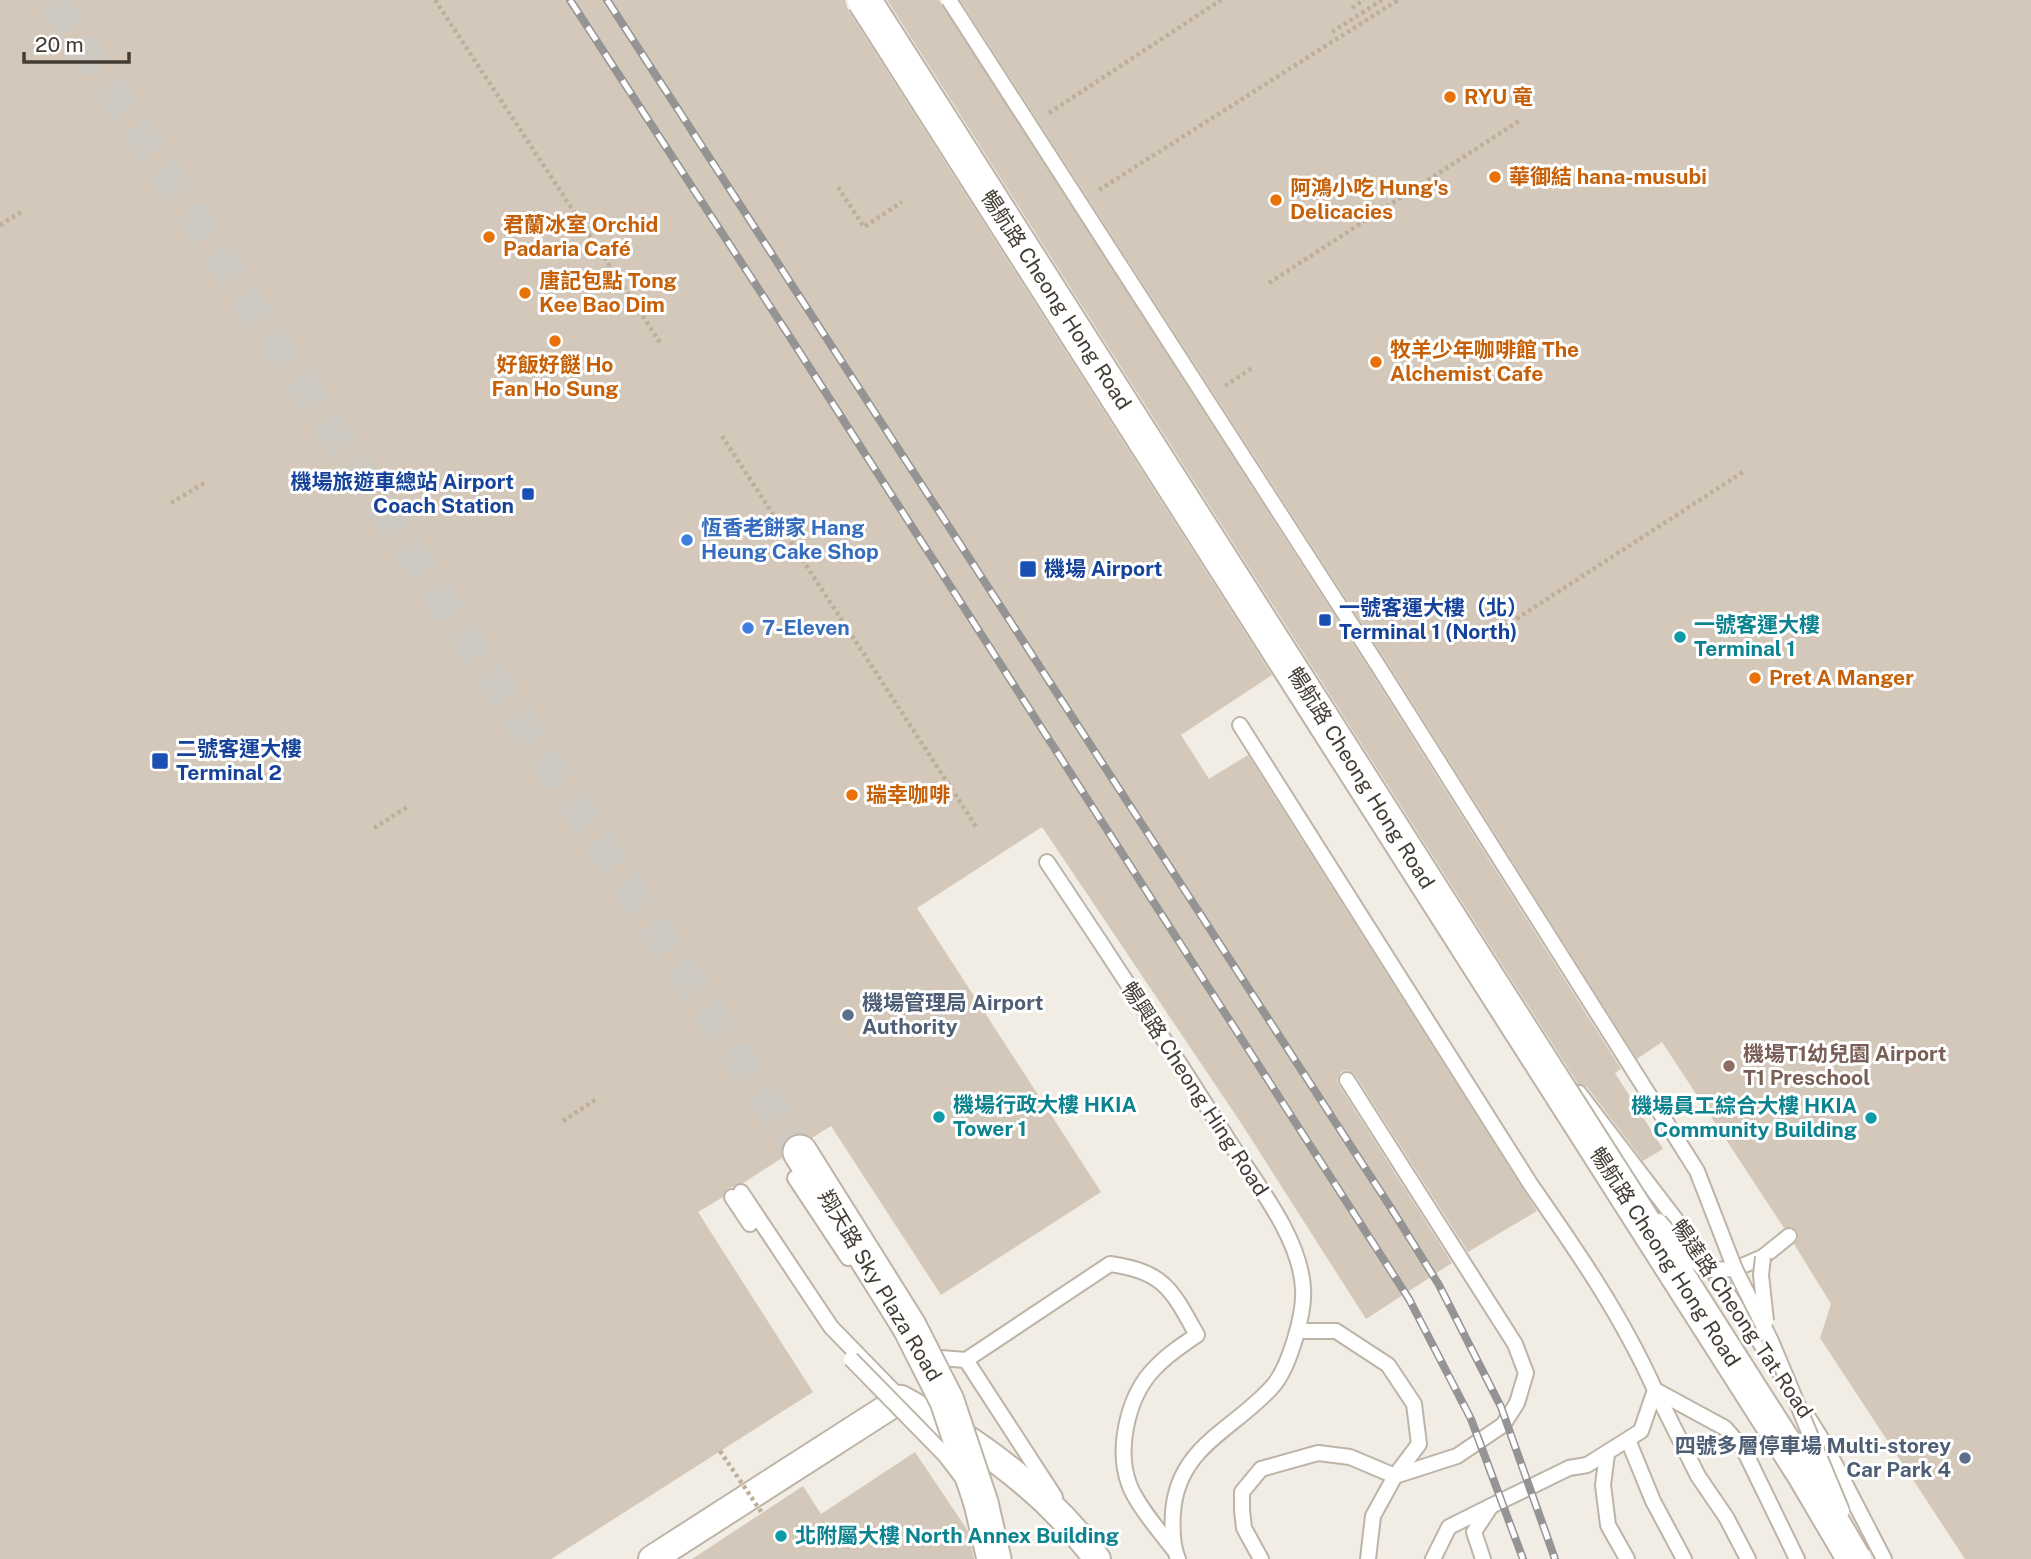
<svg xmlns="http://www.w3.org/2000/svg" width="2031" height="1559" viewBox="0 0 2031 1559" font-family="'Public Sans','Noto Sans TC',sans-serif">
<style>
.building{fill:#d3c8ba}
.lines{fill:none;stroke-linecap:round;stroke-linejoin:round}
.tertiary-tunnel{stroke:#cecac1;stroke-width:33;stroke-dasharray:33 17;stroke-linecap:butt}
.service-casing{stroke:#bdb4a7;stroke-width:18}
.minor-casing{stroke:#bdb4a7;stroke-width:30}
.tertiary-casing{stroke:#bdb4a7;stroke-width:37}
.path{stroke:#beaf98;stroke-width:4.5;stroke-dasharray:3.5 3.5;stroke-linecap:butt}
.service{stroke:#fff;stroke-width:14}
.minor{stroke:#fff;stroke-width:26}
.tertiary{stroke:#fff;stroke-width:33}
.rail-casing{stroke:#949494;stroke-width:8}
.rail{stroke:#fff;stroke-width:5;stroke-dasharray:16;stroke-linecap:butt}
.service-bridge-casing{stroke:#bdb4a7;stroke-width:18;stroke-linecap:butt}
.tertiary-bridge-casing{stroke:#bdb4a7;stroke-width:37;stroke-linecap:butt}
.path-bridge{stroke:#beaf98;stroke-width:4.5;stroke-dasharray:3.5 3.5;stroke-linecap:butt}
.service-bridge{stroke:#fff;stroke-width:14}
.tertiary-bridge{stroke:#fff;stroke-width:33}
.food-dot{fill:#e8710a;stroke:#fff;stroke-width:2.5}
.transit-dot{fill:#1a4fb4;stroke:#fff;stroke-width:2.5}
.shop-dot{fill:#3f7fe0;stroke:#fff;stroke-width:2.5}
.culture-dot{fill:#0f9aa8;stroke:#fff;stroke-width:2.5}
.service-dot{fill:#5c6f8a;stroke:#fff;stroke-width:2.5}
.education-dot{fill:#8d6e63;stroke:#fff;stroke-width:2.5}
.labels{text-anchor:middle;stroke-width:6;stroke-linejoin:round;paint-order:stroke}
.food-label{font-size:21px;font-weight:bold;fill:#c56008;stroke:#fff;text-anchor:start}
.street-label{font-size:21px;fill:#433d34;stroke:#fff}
.transit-label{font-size:21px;font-weight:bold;fill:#164399;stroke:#fff;text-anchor:start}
.shop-label{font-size:21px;font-weight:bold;fill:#366cbe;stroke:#fff;text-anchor:start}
.culture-label{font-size:21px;font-weight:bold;fill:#0d838f;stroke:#fff;text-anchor:start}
.service-label{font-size:21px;font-weight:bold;fill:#4e5e75;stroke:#fff;text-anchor:start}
.education-label{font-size:21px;font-weight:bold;fill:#785e54;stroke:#fff;text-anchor:start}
</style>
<rect width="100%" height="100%" fill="#f1ede4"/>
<!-- building -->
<g class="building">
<polygon points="0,0 845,0 848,10 1272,675 1181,735 1209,779 1248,755 1537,1211 1468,1252 1355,1075 1347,1070 1341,1072 1337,1080 1339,1085 1452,1263 1366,1319 1241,1123 1042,827 917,908 1101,1192 941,1295 831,1126 812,1138 800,1133 789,1136 783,1144 782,1158 743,1183 727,1189 723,1197 698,1212 813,1392 551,1559 0,1559"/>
<polygon points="887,0 939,0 1369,669 1621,1069 1615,1073 1663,1149 1643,1161 1587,1087 1578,1084"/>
<polygon points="960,0 2031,0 2031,1559 1965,1559 1820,1338 1831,1304 1794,1244 1798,1239 1797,1231 1792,1227 1784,1228 1662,1042 1637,1059 1385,659"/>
<polygon points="915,1452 968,1531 974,1559 692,1559 803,1486 821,1514"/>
</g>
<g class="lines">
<!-- tertiary-tunnel -->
<polyline class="tertiary-tunnel" points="53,0 800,1152"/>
<!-- service casing -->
<g class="service-casing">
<g id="service">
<path d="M1240,725L1531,1185C1577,1251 1622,1316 1655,1390L1641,1431L1587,1465L1569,1468L1491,1506L1474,1532L1483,1559"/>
<path d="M1047,862C1108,953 1168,1045 1227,1138C1254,1181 1300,1236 1303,1288C1305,1313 1289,1369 1272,1387C1234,1430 1178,1446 1173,1512C1172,1527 1172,1545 1178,1559"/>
<polyline points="1347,1080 1515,1344 1526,1373 1517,1403 1503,1425 1457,1456 1395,1476"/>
<polyline points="1579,1093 1699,1250 1780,1373"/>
<polyline points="795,1178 848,1258"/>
<polyline points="741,1192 831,1327 901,1399"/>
<polyline points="732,1197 750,1224"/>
<polyline points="1735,1269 1763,1257 1789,1236"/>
<polyline points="1299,1331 1336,1331 1388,1365 1414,1404 1419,1444 1395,1476 1373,1516 1368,1559"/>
<polyline points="927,1357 966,1360"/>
<path d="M966,1360L1110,1264C1164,1271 1172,1290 1197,1335C1182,1345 1167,1355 1155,1368C1128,1395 1116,1448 1129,1484C1136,1504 1161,1533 1174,1550"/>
<polyline points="966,1360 1055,1497"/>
<polyline points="1655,1390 1725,1428 1744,1450 1797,1559"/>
<polyline points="1655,1390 1698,1476 1726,1517 1748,1559"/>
<polyline points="1806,1414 1824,1443 1884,1559"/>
<polyline points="1628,1440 1653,1501 1684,1559"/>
<polyline points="1607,1454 1603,1485 1608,1525 1627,1559"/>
<polyline points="1261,1559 1244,1528 1242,1510 1242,1492 1261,1469 1318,1453 1350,1457 1395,1476"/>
<polyline points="1433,1559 1449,1527 1491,1506"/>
</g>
</g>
<!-- minor casing -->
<g class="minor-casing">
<path id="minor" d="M652,1559L901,1399C974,1439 1048,1491 1097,1559"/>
</g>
<!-- tertiary casing -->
<g class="tertiary-casing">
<g id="tertiary">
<polyline points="800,1152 909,1326"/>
<polyline points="981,1503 994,1559"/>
</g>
</g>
<!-- path -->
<g class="path">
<polyline points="435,0 661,344"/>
<polyline points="1352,8 1364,0"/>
<polyline points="1332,32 1382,0"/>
<polyline points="838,187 864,227 902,202"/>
<polyline points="0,225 23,211"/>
<polyline points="1269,283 1519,121"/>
<polyline points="722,436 977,828"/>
<polyline points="171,503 204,483"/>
<polyline points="1493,634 1743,472"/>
<polyline points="374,828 409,806"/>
<polyline points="563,1121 598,1098"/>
</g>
<!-- service -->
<use href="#service" class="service"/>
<!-- minor -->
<use href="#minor" class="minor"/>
<!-- tertiary -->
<use href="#tertiary" class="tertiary"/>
<!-- rail casing -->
<g class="rail-casing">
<g id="rail">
<polyline points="570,0 786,331 1409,1299 1471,1419 1523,1559"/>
<polyline points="607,0 1391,1208 1439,1285 1501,1407 1555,1559"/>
</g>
</g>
<!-- rail -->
<use href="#rail" class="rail"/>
<!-- service-bridge casing -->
<g class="service-bridge-casing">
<g id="service-bridge">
<polyline points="949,0 1377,664 1697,1171 1735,1269 1771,1341 1842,1511"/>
<polyline points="1659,1221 1690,1257 1706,1270 1735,1269"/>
<polyline points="1763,1257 1761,1275 1766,1321"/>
<polyline points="851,1359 945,1455 961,1476"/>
</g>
</g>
<!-- tertiary-bridge casing -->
<g class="tertiary-bridge-casing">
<g id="tertiary-bridge">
<polyline points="864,0 1804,1474 1854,1559"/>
<polyline points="909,1326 947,1401 981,1503"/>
</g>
</g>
<!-- path-bridge -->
<g class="path-bridge">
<polyline points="1049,113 1221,0"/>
<polyline points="1099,190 1398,0"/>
<polyline points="1225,386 1252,368"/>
<polyline points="720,1451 762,1513"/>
</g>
<!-- service-bridge -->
<use href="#service-bridge" class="service-bridge"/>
<!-- tertiary-bridge -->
<use href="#tertiary-bridge" class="tertiary-bridge"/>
</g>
<!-- markers -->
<g class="food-dot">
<circle cx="1450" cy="97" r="7"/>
<circle cx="1495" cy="177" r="7"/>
<circle cx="1276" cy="200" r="7"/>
<circle cx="489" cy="237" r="7"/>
<circle cx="525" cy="293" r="7"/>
<circle cx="555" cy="341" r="7"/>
<circle cx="1376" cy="362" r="7"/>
<circle cx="1755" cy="678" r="7"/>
<circle cx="852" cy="795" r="7"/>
</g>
<g class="transit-dot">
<rect x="521" y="487" width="14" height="14" rx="3.5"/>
<rect x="1019" y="560" width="18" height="18" rx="3.5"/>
<rect x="1318" y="613" width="14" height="14" rx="3.5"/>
<rect x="151" y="752" width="18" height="18" rx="3.5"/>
</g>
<g class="shop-dot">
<circle cx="687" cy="540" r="7"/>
<circle cx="748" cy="628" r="7"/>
</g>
<g class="culture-dot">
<circle cx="1680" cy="637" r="7"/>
<circle cx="939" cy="1117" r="7"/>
<circle cx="1871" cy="1118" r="7"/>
<circle cx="781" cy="1536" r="7"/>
</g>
<g class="service-dot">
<circle cx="848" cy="1015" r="7"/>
<circle cx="1965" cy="1458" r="7"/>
</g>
<circle class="education-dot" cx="1729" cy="1066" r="7"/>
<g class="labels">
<!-- food labels -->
<g class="food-label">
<text x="1464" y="104">RYU 竜</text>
<text x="1509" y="184">華御結 hana-musubi</text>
<text x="1290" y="195">阿鴻小吃 Hung's<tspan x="1290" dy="24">Delicacies</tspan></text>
<text x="503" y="232">君蘭冰室 Orchid<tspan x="503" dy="24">Padaria Café</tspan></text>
<text x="539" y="288">唐記包點 Tong<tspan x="539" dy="24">Kee Bao Dim</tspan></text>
<text x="1390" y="357">牧羊少年咖啡館 The<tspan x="1390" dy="24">Alchemist Cafe</tspan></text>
<text x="555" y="372" text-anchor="middle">好飯好餸 Ho<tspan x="555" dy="24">Fan Ho Sung</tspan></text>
<text x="1769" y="685">Pret A Manger</text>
<text x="866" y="802">瑞幸咖啡</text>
</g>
<!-- street labels -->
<g class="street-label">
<text transform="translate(1056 300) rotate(57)" y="7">暢航路 Cheong Hong Road</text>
<text transform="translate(1361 778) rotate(58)" y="7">暢航路 Cheong Hong Road</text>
<text transform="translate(1195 1089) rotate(57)" y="7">暢興路 Cheong Hing Road</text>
<text transform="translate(1665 1257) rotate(57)" y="7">暢航路 Cheong Hong Road</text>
<text transform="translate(880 1286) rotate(59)" y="7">翔天路 Sky Plaza Road</text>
<text transform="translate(1742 1319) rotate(56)" y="7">暢達路 Cheong Tat Road</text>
</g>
<!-- transit labels -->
<g class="transit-label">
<text x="514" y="489" text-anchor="end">機場旅遊車總站 Airport<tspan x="514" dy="24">Coach Station</tspan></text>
<text x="1044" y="576">機場 Airport</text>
<text x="1339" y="615">一號客運大樓（北）<tspan x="1339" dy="24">Terminal 1 (North)</tspan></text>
<text x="176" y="756">二號客運大樓<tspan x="176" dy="24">Terminal 2</tspan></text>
</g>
<!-- shop labels -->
<g class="shop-label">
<text x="701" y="535">恆香老餅家 Hang<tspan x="701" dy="24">Heung Cake Shop</tspan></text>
<text x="762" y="635">7-Eleven</text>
</g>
<!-- culture labels -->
<g class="culture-label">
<text x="1694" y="632">一號客運大樓<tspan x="1694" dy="24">Terminal 1</tspan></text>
<text x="953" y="1112">機場行政大樓 HKIA<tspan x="953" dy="24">Tower 1</tspan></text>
<text x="1857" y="1113" text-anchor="end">機場員工綜合大樓 HKIA<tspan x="1857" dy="24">Community Building</tspan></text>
<text x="795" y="1543">北附屬大樓 North Annex Building</text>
</g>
<!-- service labels -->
<g class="service-label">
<text x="862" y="1010">機場管理局 Airport<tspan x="862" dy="24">Authority</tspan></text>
<text x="1951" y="1453" text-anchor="end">四號多層停車場 Multi-storey<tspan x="1951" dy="24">Car Park 4</tspan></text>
</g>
<!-- education labels -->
<g class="education-label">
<text x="1743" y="1061">機場T1幼兒園 Airport<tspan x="1743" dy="24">T1 Preschool</tspan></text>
</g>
</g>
<!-- scale -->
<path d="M24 52v10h105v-10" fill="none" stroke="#433d34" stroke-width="3.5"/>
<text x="35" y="52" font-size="21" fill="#433d34" stroke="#ffffff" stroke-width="5" paint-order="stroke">20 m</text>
</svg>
